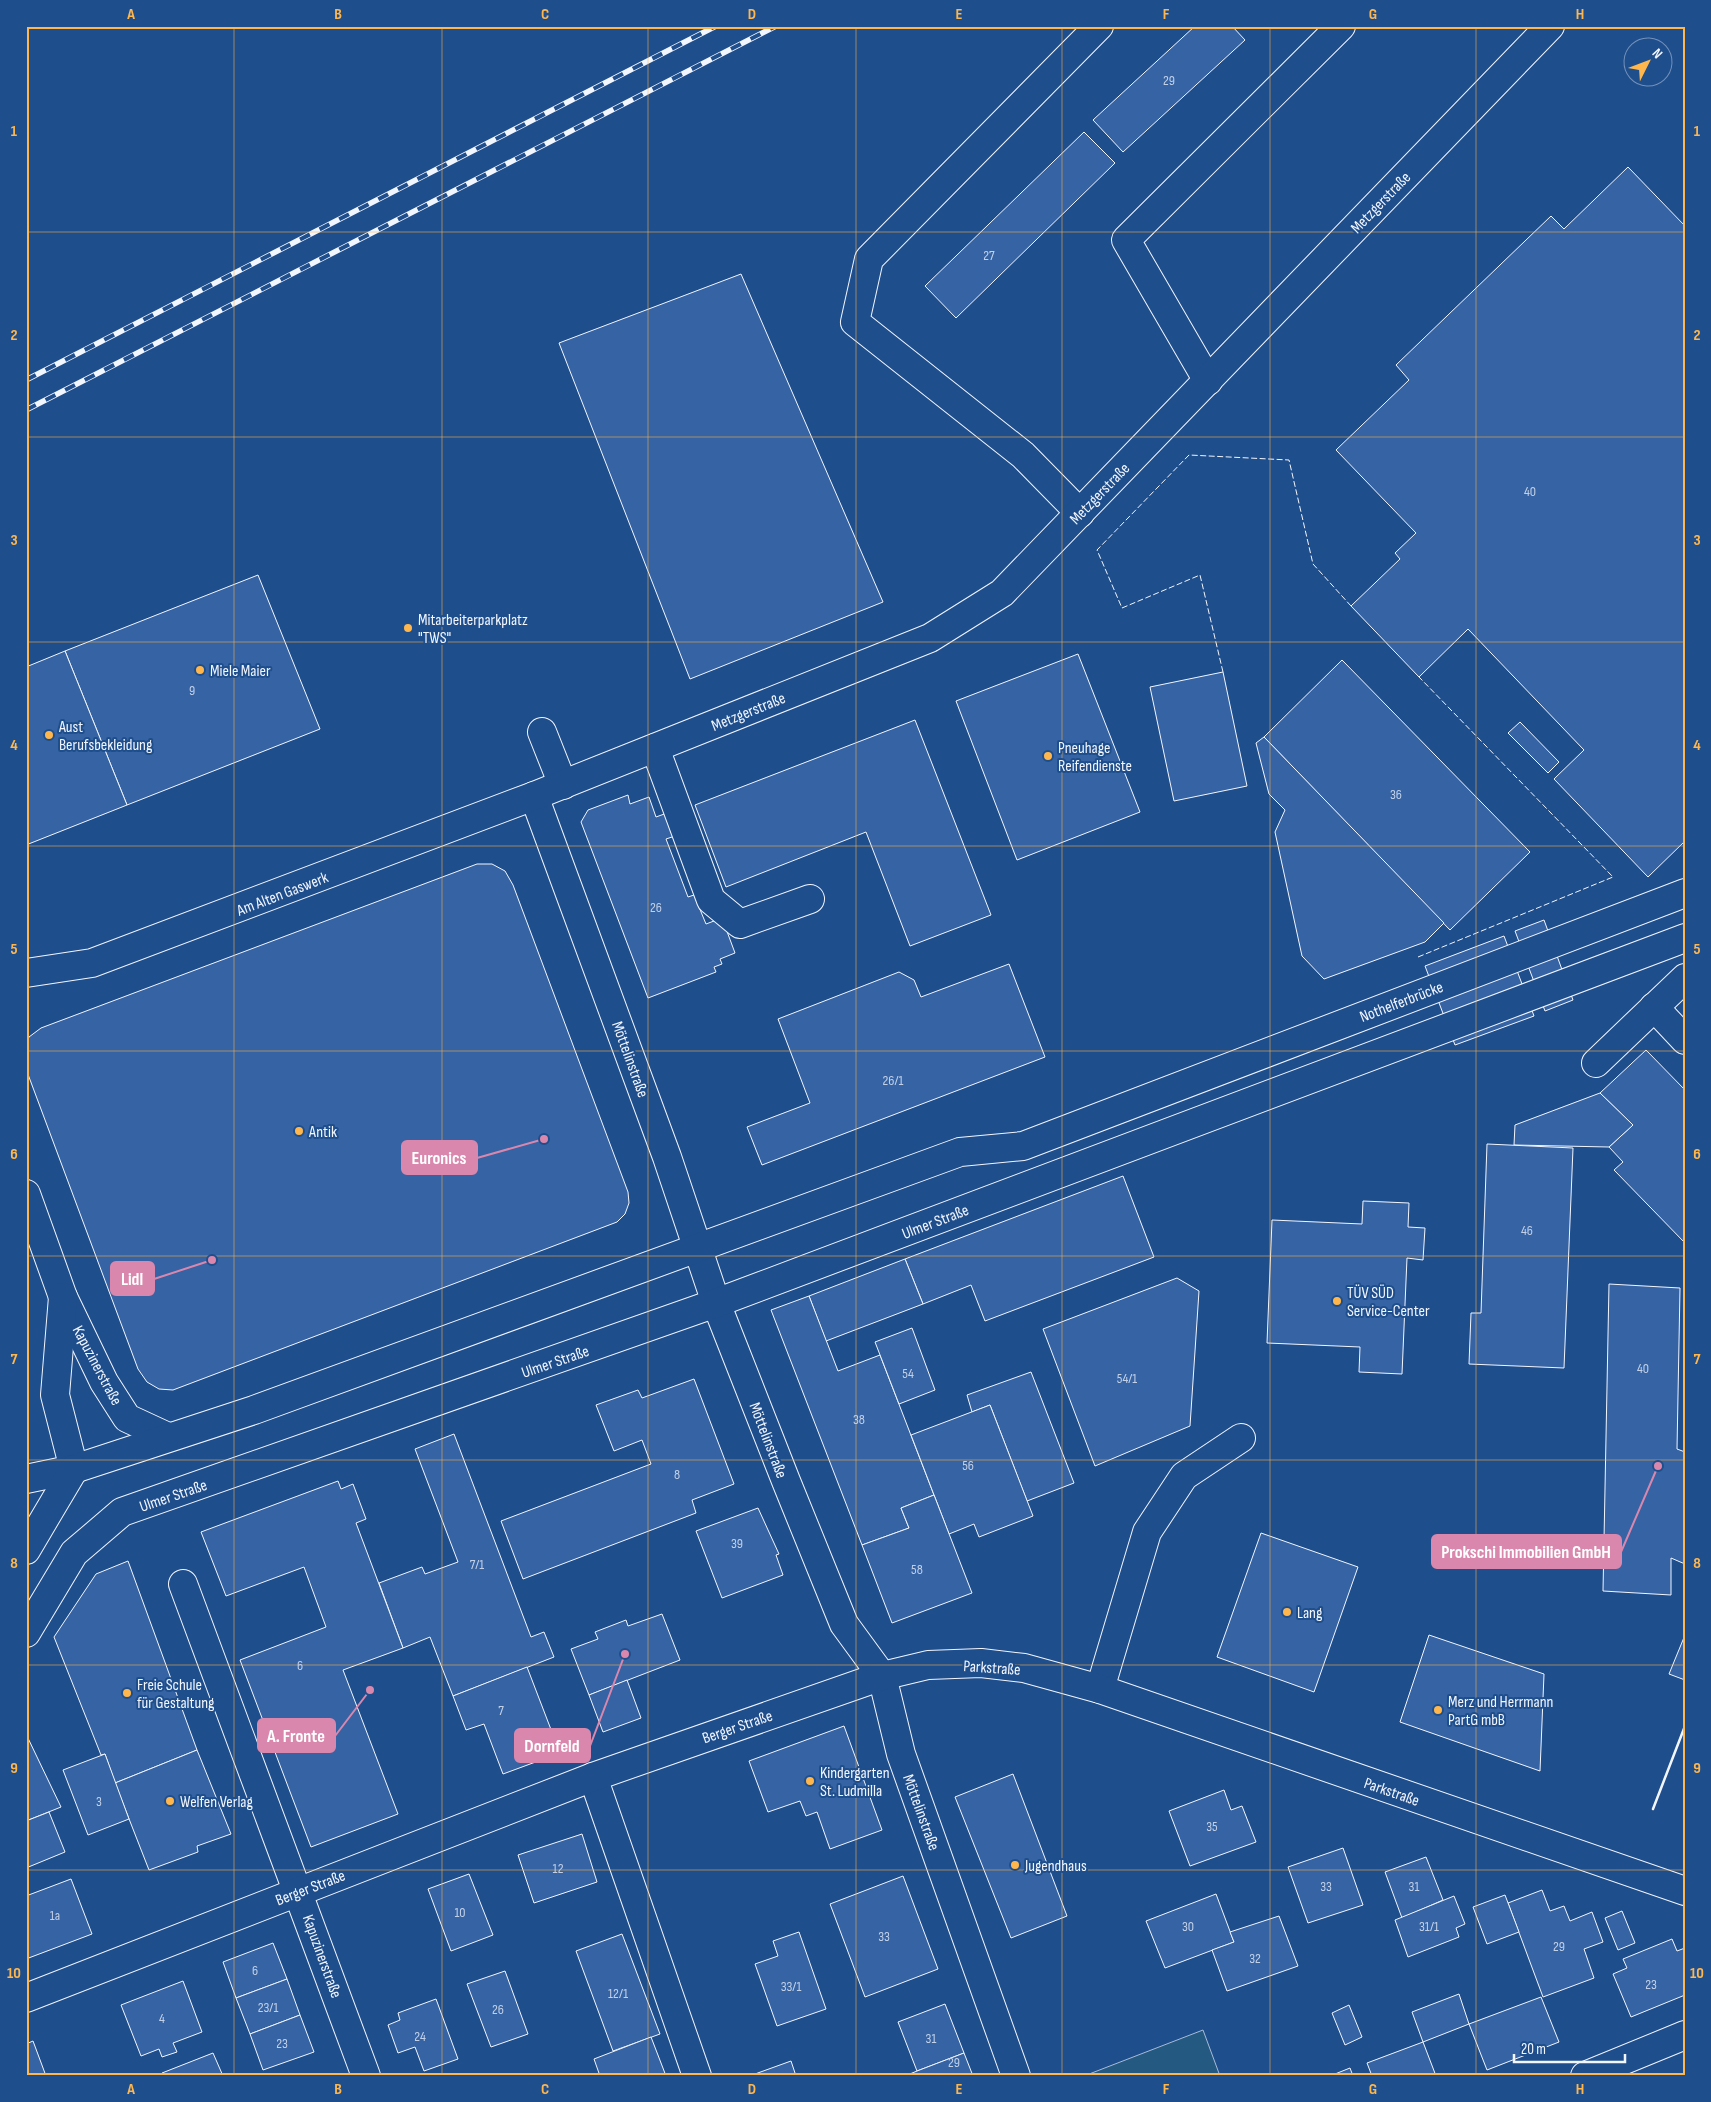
<svg xmlns="http://www.w3.org/2000/svg" width="1711" height="2102" viewBox="0 0 1711 2102" font-family="'Sofia Sans Condensed',sans-serif">
<style>
.green{fill:#245a82;stroke:#a8bbd7}
.building{fill:#3563a3;stroke:#f2f6ff}
.lines{fill:none;stroke-linecap:round;stroke-linejoin:round}
.minor-casing{stroke:#f2f6ff;stroke-width:30}
.major-casing{stroke:#f2f6ff;stroke-width:30}
.minor{stroke:#1f4e8c;stroke-width:28}
.major{stroke:#1f4e8c;stroke-width:28}
.rail-casing{stroke:#f2f6ff;stroke-width:5.5}
.rail{stroke:#1f4e8c;stroke-width:4;stroke-dasharray:11;stroke-linecap:butt}
.fence{stroke:#f2f6ff;stroke-width:1;stroke-dasharray:6 2.5;stroke-linecap:butt}
.wall{stroke:#f2f6ff;stroke-width:2.5}
.grid{fill:none;stroke:#ffb74d;stroke-width:1;stroke-opacity:0.55}
.poi-dot{fill:#ffb74d;stroke:#1f4e8c;stroke-width:2}
.labels{text-anchor:middle;stroke-width:4;stroke-linejoin:round;paint-order:stroke}
.number-label{font-size:14px;fill:#c3d1e8}
.street-label{font-size:16px;fill:#f2f6ff;stroke:#1f4e8c}
.poi-label{font-size:16px;fill:#f2f6ff;stroke:#1f4e8c;text-anchor:start}
.leader{fill:none;stroke:#da87ad;stroke-width:2}
.callout-dot{fill:#da87ad;stroke:#1f4e8c;stroke-width:2}
.callout{fill:#da87ad;stroke:#da87ad;stroke-width:2}
.callout-label{font-size:18px;text-anchor:middle;font-weight:bold;fill:#fff}
.neatline{fill:none;stroke:#ffb74d;stroke-width:2}
.grid-label{font-size:16px;text-anchor:middle;font-weight:bold;fill:#ffb74d}
</style>
<rect width="100%" height="100%" fill="#1f4e8c"/>
<!-- green -->
<polygon class="green" points="1203,2030 1220,2076 1084,2076"/>
<!-- building -->
<g class="building">
<polygon points="1195,26 1232,26 1245,40 1123,152 1093,120"/>
<polygon points="1084,132 1115,163 956,318 925,286"/>
<polygon points="1628,167 1685,226 1685,841 1648,877 1554,779 1584,750 1468,629 1419,677 1351,606 1400,559 1395,553 1416,533 1336,450 1409,380 1396,365 1551,216 1564,229"/>
<polygon points="741,274 883,602 690,679 559,343"/>
<polygon points="258,575 320,729 127,805 65,651"/>
<polygon points="65,651 127,805 26,845 26,667"/>
<polygon points="1078,654 1140,812 1017,860 956,701"/>
<polygon points="1342,660 1530,852 1450,930 1264,737"/>
<polygon points="1223,672 1247,786 1174,801 1150,687"/>
<polygon points="915,720 991,915 910,946 866,832 726,887 695,805"/>
<polygon points="1520,722 1559,762 1548,773 1508,733"/>
<polygon points="1264,737 1444,923 1425,942 1324,979 1302,956 1275,832 1285,810 1269,794 1256,743"/>
<polygon points="628,795 630,804 649,797 656,817 667,813 675,836 666,839 688,897 694,895 706,924 722,918 735,953 720,959 722,964 714,967 716,972 648,998 581,822 588,810"/>
<polygon points="477,864 492,864 505,871 513,885 628,1192 629,1203 625,1214 617,1222 173,1390 159,1389 147,1382 138,1369 26,1069 26,1042 29,1037 41,1028"/>
<polygon points="1544,920 1573,1000 1545,1011 1515,931"/>
<polygon points="1504,936 1534,1016 1455,1045 1425,966"/>
<polygon points="1009,964 1045,1057 762,1165 747,1127 810,1103 778,1019 899,972 914,980 921,997"/>
<polygon points="1646,1050 1685,1090 1685,1243 1614,1170 1623,1162 1609,1147 1633,1125 1600,1093"/>
<polygon points="1600,1093 1633,1125 1609,1147 1514,1145 1515,1125"/>
<polygon points="1487,1144 1573,1148 1564,1368 1469,1364 1471,1313 1481,1313"/>
<polygon points="1123,1176 1154,1257 985,1321 971,1285 923,1304 905,1259"/>
<polygon points="1363,1201 1409,1203 1408,1227 1425,1228 1423,1260 1407,1258 1402,1374 1359,1372 1360,1347 1267,1343 1272,1220 1362,1224"/>
<polygon points="905,1259 923,1304 826,1341 809,1296"/>
<polygon points="1177,1278 1199,1291 1190,1426 1095,1466 1043,1329"/>
<polygon points="1609,1284 1680,1288 1677,1449 1685,1452 1685,1564 1671,1558 1671,1595 1603,1591"/>
<polygon points="809,1296 838,1371 880,1355 934,1495 901,1508 909,1528 862,1545 771,1310"/>
<polygon points="912,1328 935,1390 899,1404 875,1342"/>
<polygon points="1031,1372 1074,1483 1027,1501 990,1405 972,1412 967,1395"/>
<polygon points="694,1379 734,1484 692,1500 696,1513 523,1579 501,1521 651,1464 642,1440 614,1451 596,1405 638,1390 642,1398"/>
<polygon points="990,1405 1033,1516 979,1537 974,1524 949,1534 911,1435"/>
<polygon points="454,1434 531,1637 544,1632 554,1657 453,1696 430,1637 403,1648 379,1583 422,1567 425,1574 458,1562 415,1449"/>
<polygon points="338,1481 341,1489 353,1484 366,1519 356,1523 403,1648 343,1670 398,1814 311,1847 240,1660 326,1627 304,1567 226,1596 201,1532"/>
<polygon points="934,1495 972,1593 892,1623 862,1545 909,1528 901,1508"/>
<polygon points="758,1508 779,1554 776,1555 783,1575 722,1598 696,1531"/>
<polygon points="1261,1533 1358,1567 1314,1692 1217,1657"/>
<polygon points="128,1561 197,1750 115,1783 105,1754 101,1755 54,1637 96,1574"/>
<polygon points="662,1614 680,1660 589,1695 571,1649 598,1639 595,1632 626,1620 628,1626"/>
<polygon points="1429,1635 1544,1674 1540,1771 1400,1722"/>
<polygon points="1685,1635 1685,1680 1669,1674"/>
<polygon points="527,1667 560,1753 503,1774 484,1724 466,1730 453,1696"/>
<polygon points="627,1680 641,1718 603,1732 589,1695"/>
<polygon points="844,1726 882,1830 830,1849 817,1812 806,1816 800,1801 768,1812 749,1761"/>
<polygon points="26,1734 61,1807 26,1821"/>
<polygon points="197,1750 231,1834 197,1846 198,1852 149,1870 115,1783"/>
<polygon points="105,1754 129,1819 88,1835 63,1770"/>
<polygon points="1013,1774 1067,1916 1011,1938 955,1797"/>
<polygon points="1224,1790 1231,1810 1242,1806 1256,1842 1190,1866 1169,1811"/>
<polygon points="49,1812 65,1852 26,1868 26,1821"/>
<polygon points="582,1834 597,1882 534,1903 518,1855"/>
<polygon points="1343,1848 1363,1905 1308,1923 1288,1867"/>
<polygon points="1426,1857 1443,1900 1402,1918 1385,1872"/>
<polygon points="469,1874 493,1935 451,1951 428,1889"/>
<polygon points="903,1876 938,1969 865,1997 830,1904"/>
<polygon points="71,1879 92,1934 26,1959 26,1896"/>
<polygon points="1542,1890 1550,1911 1564,1906 1570,1921 1592,1912 1603,1942 1584,1949 1594,1978 1543,1997 1508,1903"/>
<polygon points="1216,1894 1234,1942 1165,1968 1146,1921"/>
<polygon points="1505,1895 1519,1932 1487,1944 1473,1907"/>
<polygon points="1454,1896 1465,1924 1456,1928 1459,1937 1408,1957 1395,1920"/>
<polygon points="1622,1911 1635,1943 1618,1950 1605,1918"/>
<polygon points="1279,1916 1298,1966 1227,1991 1212,1950 1234,1942 1230,1932"/>
<polygon points="799,1932 826,2009 777,2026 755,1964 778,1956 773,1941"/>
<polygon points="622,1934 660,2034 613,2051 576,1951"/>
<polygon points="1672,1939 1677,1951 1685,1948 1685,1995 1631,2017 1613,1974 1627,1968 1623,1959"/>
<polygon points="273,1943 287,1979 236,1998 223,1962"/>
<polygon points="505,1971 528,2034 491,2047 467,1984"/>
<polygon points="287,1979 300,2015 250,2034 236,1998"/>
<polygon points="183,1981 202,2032 173,2043 177,2052 162,2057 159,2049 141,2056 121,2005"/>
<polygon points="1459,1994 1469,2024 1423,2042 1412,2012"/>
<polygon points="1541,1997 1559,2042 1487,2070 1469,2024"/>
<polygon points="436,1999 458,2059 424,2071 415,2047 398,2053 388,2025 400,2020 398,2013"/>
<polygon points="945,2004 964,2053 917,2071 898,2022"/>
<polygon points="1349,2005 1362,2037 1345,2045 1332,2013"/>
<polygon points="300,2015 314,2052 263,2070 250,2034"/>
<polygon points="651,2037 666,2076 600,2076 594,2059"/>
<polygon points="33,2041 46,2076 26,2076 26,2044"/>
<polygon points="1423,2042 1436,2076 1372,2076 1367,2063"/>
<polygon points="213,2053 223,2076 163,2076 162,2073"/>
<polygon points="964,2053 973,2076 905,2076 917,2071"/>
<polygon points="791,2061 796,2076 756,2076 755,2074"/>
<polygon points="1350,2068 1353,2076 1330,2076"/>
</g>
<g class="lines">
<!-- minor casing -->
<g class="minor-casing">
<g id="minor">
<polyline points="1208,381 1126,240 1341,26"/>
<polyline points="1080,513 1023,455 855,322 869,259 1099,26"/>
<polyline points="542,732 563,785"/>
<polyline points="655,748 711,900 740,924 810,899"/>
<polyline points="534,796 667,1157 716,1303 786,1481 844,1624 882,1676 901,1754 1016,2076"/>
<polyline points="26,973 92,963 534,796 930,638 1002,593 1550,26"/>
<polyline points="1654,1007 1685,1040"/>
<polyline points="1596,1063 1685,978"/>
<polyline points="26,1194 63,1297 104,1382 127,1418 168,1437"/>
<polyline points="63,1297 55,1395 74,1469"/>
<polyline points="183,1584 366,2076"/>
<polyline points="1100,1689 1147,1532 1184,1476 1241,1438"/>
<polyline points="593,1777 697,2076"/>
<polyline points="26,1998 593,1777 882,1676 928,1665 981,1663 1024,1668 1100,1689 1685,1891"/>
<polyline points="1585,2076 1685,2035"/>
</g>
</g>
<!-- major casing -->
<g class="major-casing">
<g id="major">
<polyline points="26,1479 74,1469 254,1410 960,1152 1023,1146 1685,893"/>
<polyline points="26,1550 74,1469"/>
<polyline points="26,1633 74,1553 122,1512 716,1303 1685,938"/>
</g>
</g>
<!-- minor -->
<use href="#minor" class="minor"/>
<!-- major -->
<use href="#major" class="major"/>
<!-- rail casing -->
<g class="rail-casing">
<g id="rail">
<polyline points="26,380 716,26"/>
<polyline points="26,410 776,26"/>
</g>
</g>
<!-- rail -->
<use href="#rail" class="rail"/>
<!-- fence -->
<g class="fence">
<polyline points="1223,672 1200,575 1122,608 1097,550 1189,455 1289,460 1313,564 1351,606"/>
<polyline points="1418,957 1613,877 1419,677"/>
</g>
<!-- wall -->
<polyline class="wall" points="1653,1809 1685,1726"/>
</g>
<!-- grid -->
<path class="grid" d="M234,26V2076M442,26V2076M648,26V2076M856,26V2076M1062,26V2076M1270,26V2076M1476,26V2076M26,232H1685M26,437H1685M26,642H1685M26,846H1685M26,1051H1685M26,1256H1685M26,1460H1685M26,1665H1685M26,1870H1685"/>
<!-- markers -->
<g class="poi-dot">
<circle cx="408" cy="628" r="5"/>
<circle cx="200" cy="670" r="5"/>
<circle cx="49" cy="735" r="5"/>
<circle cx="1048" cy="756" r="5"/>
<circle cx="299" cy="1131" r="5"/>
<circle cx="1337" cy="1301" r="5"/>
<circle cx="1287" cy="1612" r="5"/>
<circle cx="127" cy="1693" r="5"/>
<circle cx="1438" cy="1710" r="5"/>
<circle cx="810" cy="1781" r="5"/>
<circle cx="170" cy="1801" r="5"/>
<circle cx="1015" cy="1865" r="5"/>
</g>
<g class="labels">
<!-- number labels -->
<g class="number-label">
<text x="1169" y="85">29</text>
<text x="989" y="260">27</text>
<text x="1530" y="496">40</text>
<text x="192" y="695">9</text>
<text x="1396" y="799">36</text>
<text x="656" y="912">26</text>
<text x="893" y="1085">26/1</text>
<text x="1527" y="1235">46</text>
<text x="1643" y="1373">40</text>
<text x="908" y="1378">54</text>
<text x="1127" y="1383">54/1</text>
<text x="859" y="1424">38</text>
<text x="968" y="1470">56</text>
<text x="677" y="1479">8</text>
<text x="737" y="1548">39</text>
<text x="477" y="1569">7/1</text>
<text x="917" y="1574">58</text>
<text x="300" y="1670">6</text>
<text x="501" y="1715">7</text>
<text x="99" y="1806">3</text>
<text x="1212" y="1831">35</text>
<text x="558" y="1873">12</text>
<text x="1326" y="1891">33</text>
<text x="1414" y="1891">31</text>
<text x="460" y="1917">10</text>
<text x="55" y="1920">1a</text>
<text x="1188" y="1931">30</text>
<text x="1429" y="1931">31/1</text>
<text x="884" y="1941">33</text>
<text x="1559" y="1951">29</text>
<text x="1255" y="1963">32</text>
<text x="255" y="1975">6</text>
<text x="1651" y="1989">23</text>
<text x="791" y="1991">33/1</text>
<text x="618" y="1998">12/1</text>
<text x="268" y="2012">23/1</text>
<text x="498" y="2014">26</text>
<text x="162" y="2023">4</text>
<text x="420" y="2041">24</text>
<text x="931" y="2043">31</text>
<text x="282" y="2048">23</text>
<text x="954" y="2067">29</text>
</g>
<!-- street labels -->
<g class="street-label">
<text transform="translate(1380 202) rotate(-46)" y="6">Metzgerstraße</text>
<text transform="translate(1099 493) rotate(-46)" y="6">Metzgerstraße</text>
<text transform="translate(748 711) rotate(-22)" y="6">Metzgerstraße</text>
<text transform="translate(282 893) rotate(-21)" y="6">Am Alten Gaswerk</text>
<text transform="translate(1401 1001) rotate(-21)" y="6">Nothelferbrücke</text>
<text transform="translate(631 1059) rotate(70)" y="6">Möttelinstraße</text>
<text transform="translate(935 1221) rotate(-21)" y="6">Ulmer Straße</text>
<text transform="translate(555 1361) rotate(-19)" y="6">Ulmer Straße</text>
<text transform="translate(98 1365) rotate(62)" y="6">Kapuzinerstraße</text>
<text transform="translate(769 1440) rotate(69)" y="6">Möttelinstraße</text>
<text transform="translate(173 1495) rotate(-19)" y="6">Ulmer Straße</text>
<text transform="translate(992 1667) rotate(4)" y="6">Parkstraße</text>
<text transform="translate(737 1726) rotate(-19)" y="6">Berger Straße</text>
<text transform="translate(1392 1791) rotate(19)" y="6">Parkstraße</text>
<text transform="translate(922 1812) rotate(70)" y="6">Möttelinstraße</text>
<text transform="translate(310 1887) rotate(-21)" y="6">Berger Straße</text>
<text transform="translate(323 1956) rotate(70)" y="6">Kapuzinerstraße</text>
</g>
<!-- poi labels -->
<g class="poi-label">
<text x="418" y="625">Mitarbeiterparkplatz<tspan x="418" dy="18">"TWS"</tspan></text>
<text x="210" y="676">Miele Maier</text>
<text x="59" y="732">Aust<tspan x="59" dy="18">Berufsbekleidung</tspan></text>
<text x="1058" y="753">Pneuhage<tspan x="1058" dy="18">Reifendienste</tspan></text>
<text x="309" y="1137">Antik</text>
<text x="1347" y="1298">TÜV SÜD<tspan x="1347" dy="18">Service-Center</tspan></text>
<text x="1297" y="1618">Lang</text>
<text x="137" y="1690">Freie Schule<tspan x="137" dy="18">für Gestaltung</tspan></text>
<text x="1448" y="1707">Merz und Herrmann<tspan x="1448" dy="18">PartG mbB</tspan></text>
<text x="820" y="1778">Kindergarten<tspan x="820" dy="18">St. Ludmilla</tspan></text>
<text x="180" y="1807">Welfen Verlag</text>
<text x="1025" y="1871">Jugendhaus</text>
</g>
</g>
<!-- callouts -->
<path class="leader" d="M544 1139L477 1158M212 1260L154 1279M1658 1466L1621 1552M370 1690L335 1736M625 1654L590 1746"/>
<g class="callout-dot">
<circle cx="544" cy="1139" r="5"/>
<circle cx="212" cy="1260" r="5"/>
<circle cx="1658" cy="1466" r="5"/>
<circle cx="370" cy="1690" r="5"/>
<circle cx="625" cy="1654" r="5"/>
</g>
<g class="callout">
<rect x="402" y="1141" width="75" height="33" rx="5"/>
<rect x="111" y="1262" width="43" height="33" rx="5"/>
<rect x="1432" y="1535" width="189" height="33" rx="5"/>
<rect x="258" y="1719" width="77" height="33" rx="5"/>
<rect x="515" y="1729" width="75" height="33" rx="5"/>
</g>
<g class="callout-label">
<text x="439" y="1164">Euronics</text>
<text x="132" y="1285">Lidl</text>
<text x="1526" y="1558">Prokschi Immobilien GmbH</text>
<text x="296" y="1742">A. Fronte</text>
<text x="552" y="1752">Dornfeld</text>
</g>
<!-- border -->
<rect width="1711" height="2102" fill="none" stroke="#1f4e8c" stroke-width="55"/>
<!-- north arrow -->
<g transform="translate(1648 62) rotate(48)"><circle r="24" fill="#1f4e8c" stroke="#7391ba"/>
<path d="M0-4L9 19L0 12L-9 19Z" fill="#ffb74d"/>
<text y="-8" font-size="14" font-weight="bold" text-anchor="middle" fill="#f2f6ff">N</text>
</g>
<!-- scale -->
<path d="M1514 2054v8h111v-8" fill="none" stroke="#f2f6ff" stroke-width="2.5"/>
<text x="1521" y="2054" font-size="15" fill="#f2f6ff" stroke="#1f4e8c" stroke-width="4" paint-order="stroke">20 m</text>
<rect x="28" y="28" width="1656" height="2046" class="neatline"/>
<g class="grid-label">
<text x="131" y="19">A</text>
<text x="338" y="19">B</text>
<text x="545" y="19">C</text>
<text x="752" y="19">D</text>
<text x="959" y="19">E</text>
<text x="1166" y="19">F</text>
<text x="1373" y="19">G</text>
<text x="1580" y="19">H</text>
<text x="14" y="136">1</text>
<text x="1697" y="136">1</text>
<text x="14" y="340">2</text>
<text x="1697" y="340">2</text>
<text x="14" y="545">3</text>
<text x="1697" y="545">3</text>
<text x="14" y="750">4</text>
<text x="1697" y="750">4</text>
<text x="14" y="954">5</text>
<text x="1697" y="954">5</text>
<text x="14" y="1159">6</text>
<text x="1697" y="1159">6</text>
<text x="14" y="1364">7</text>
<text x="1697" y="1364">7</text>
<text x="14" y="1568">8</text>
<text x="1697" y="1568">8</text>
<text x="14" y="1773">9</text>
<text x="1697" y="1773">9</text>
<text x="14" y="1978">10</text>
<text x="1697" y="1978">10</text>
<text x="131" y="2094">A</text>
<text x="338" y="2094">B</text>
<text x="545" y="2094">C</text>
<text x="752" y="2094">D</text>
<text x="959" y="2094">E</text>
<text x="1166" y="2094">F</text>
<text x="1373" y="2094">G</text>
<text x="1580" y="2094">H</text>
</g>
</svg>
